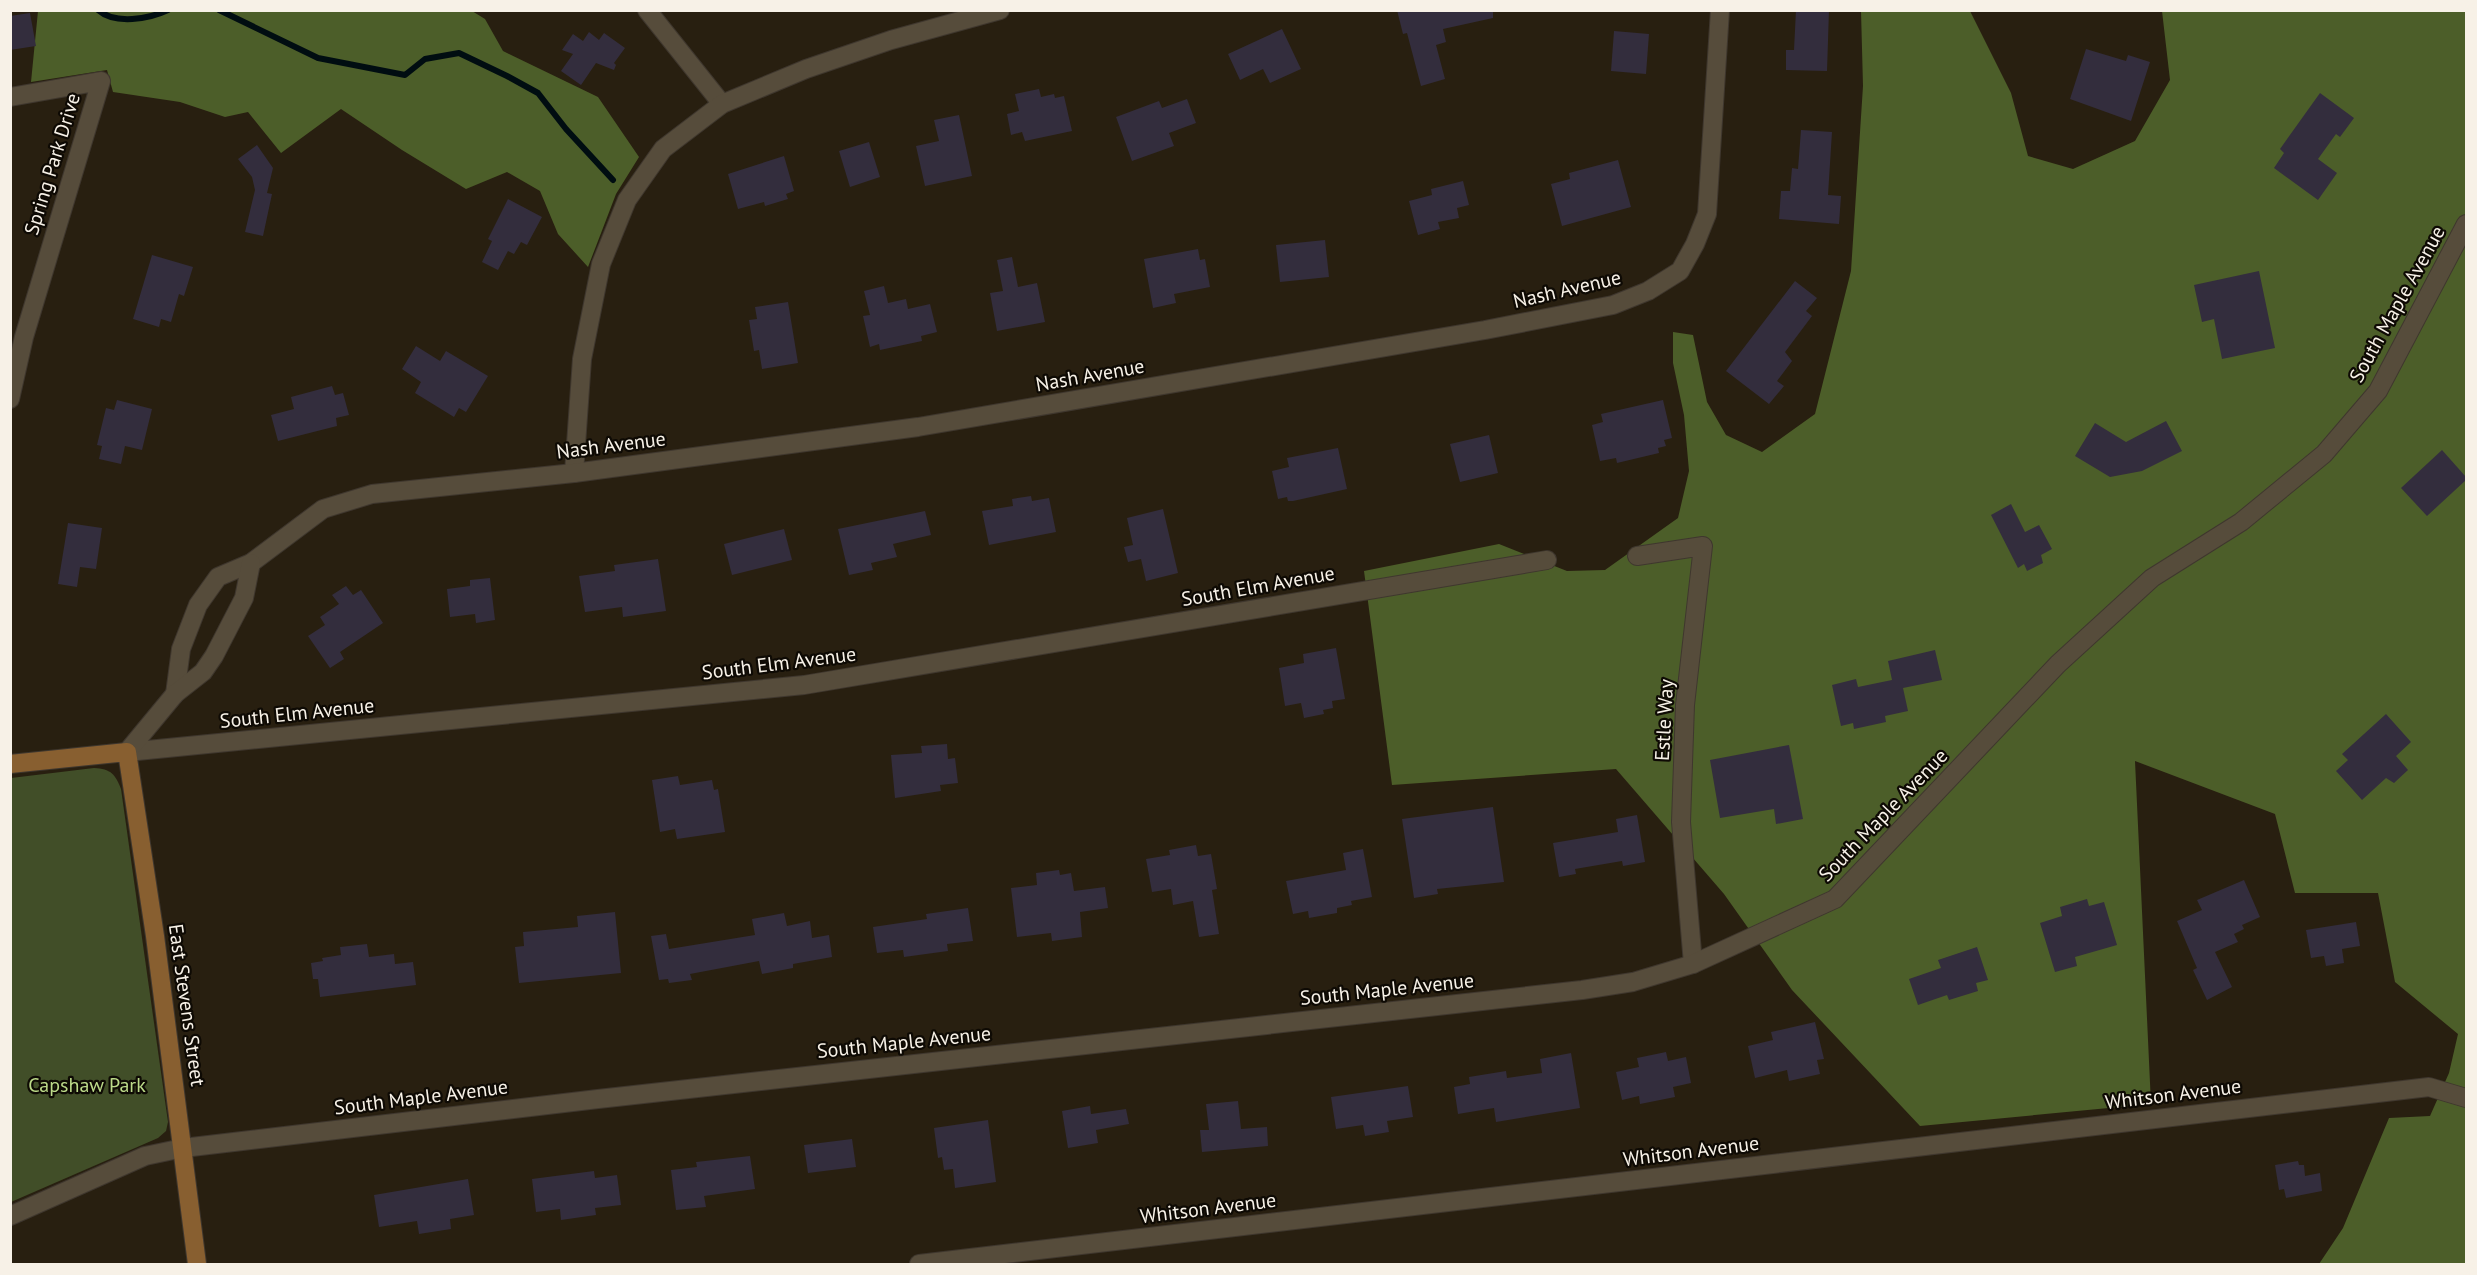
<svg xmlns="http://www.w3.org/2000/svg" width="2477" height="1275" viewBox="0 0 2477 1275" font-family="'PT Sans',sans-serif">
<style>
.green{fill:#414e28}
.forest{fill:#4c5e29}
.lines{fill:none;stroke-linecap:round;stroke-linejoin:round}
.stream{stroke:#000d11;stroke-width:6}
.building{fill:#332d3d}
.street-casing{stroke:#3f372e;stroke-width:20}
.secondary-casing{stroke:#3f372e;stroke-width:20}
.street{stroke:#564c3b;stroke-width:18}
.secondary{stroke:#885f30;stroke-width:18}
.labels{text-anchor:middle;stroke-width:4.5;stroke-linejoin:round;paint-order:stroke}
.street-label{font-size:20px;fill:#f7f1e7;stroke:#0e0a04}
.park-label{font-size:20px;fill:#bcda89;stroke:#0e0a04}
</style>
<rect width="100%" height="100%" fill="#281f10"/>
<!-- green -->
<path class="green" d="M94,768C111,769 115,774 121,789L168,1122L166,1131L158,1138L11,1202V778Z"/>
<!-- forest -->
<g class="forest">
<polygon points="38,11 472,11 485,19 503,51 598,97 639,157 616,194 588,267 558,234 540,191 507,172 466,189 402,150 341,109 281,153 248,112 225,117 180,102 113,92 107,70 31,82"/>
<polygon points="1861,11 1970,11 2011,93 2028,156 2073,169 2135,141 2170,80 2162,11 2466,11 2466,1264 2319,1264 2343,1228 2389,1118 2430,1116 2449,1073 2458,1034 2395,982 2378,893 2295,893 2275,814 2135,761 2151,1104 1920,1126 1792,990 1724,894 1616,769 1392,785 1364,571 1499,544 1567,571 1605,570 1678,518 1689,471 1684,415 1673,363 1673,332 1693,335 1707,402 1726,435 1762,452 1815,414 1851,271 1863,86"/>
</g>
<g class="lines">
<!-- stream -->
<g class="stream">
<path d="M98,10C115,25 149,19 168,10"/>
<polyline points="219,10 318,58 405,75 425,59 459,53 507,76 538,93 566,129 613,180"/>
</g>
</g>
<!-- building -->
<g class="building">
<polygon points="1397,10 1493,10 1493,18 1443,29 1446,42 1436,45 1445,79 1421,86 1407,33 1403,34"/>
<polygon points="1796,10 1829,10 1827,71 1786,70 1786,50 1794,50"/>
<polygon points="30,13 36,46 10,50 10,16"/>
<polygon points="1282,29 1301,69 1270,83 1263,69 1240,80 1228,54"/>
<polygon points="1614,31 1649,34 1646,74 1611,71"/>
<polygon points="589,32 599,40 604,33 625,48 614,63 616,65 614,70 596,63 581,85 561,71 573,54 562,50 573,34 583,41"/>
<polygon points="2086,49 2126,61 2128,55 2150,62 2131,121 2070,99"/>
<polygon points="1039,89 1041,97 1054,94 1055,98 1064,96 1072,131 1025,141 1022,132 1011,135 1007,114 1019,111 1015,94"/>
<polygon points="2320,93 2354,118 2340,137 2336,134 2318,159 2337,173 2318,200 2274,168 2284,153 2280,149"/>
<polygon points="1187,99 1196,123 1169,133 1174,146 1132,161 1116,117 1159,101 1162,108"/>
<polygon points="959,115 972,176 925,186 916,146 939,141 934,120"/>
<polygon points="1801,130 1832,132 1828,195 1841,196 1839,224 1779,219 1781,191 1790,191 1792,168 1798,169"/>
<polygon points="869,142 880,177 850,187 839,151"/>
<polygon points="257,145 273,168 267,193 272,194 263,236 245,232 255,190 252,177 238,159"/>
<polygon points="784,156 794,191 786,194 788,199 765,206 764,202 738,209 728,174"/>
<polygon points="1618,160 1631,207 1562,226 1551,184 1570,179 1569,173"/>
<polygon points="1463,181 1469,205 1457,208 1459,218 1438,222 1440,229 1418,235 1409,201 1432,195 1431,189"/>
<polygon points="508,199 542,217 527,245 521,242 514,254 508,251 498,270 482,262 492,241 488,239"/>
<polygon points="1325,240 1329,277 1280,282 1276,245"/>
<polygon points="1198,249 1200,260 1205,259 1210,287 1174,294 1176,303 1153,308 1144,259"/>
<polygon points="152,255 193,267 184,296 179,294 171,322 161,319 159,327 133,319"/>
<polygon points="1012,257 1018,287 1037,283 1045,322 997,331 990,293 1003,291 997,260"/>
<polygon points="2259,271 2275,348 2222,359 2214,319 2202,322 2194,285"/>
<polygon points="1795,281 1817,298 1806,311 1812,316 1785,352 1792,361 1777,381 1784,386 1769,404 1726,371"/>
<polygon points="884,286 888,303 906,299 908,309 930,304 937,332 921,336 922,341 880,350 879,344 870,347 863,316 870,315 864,291"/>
<polygon points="788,302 798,363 762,369 759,350 754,351 749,320 757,319 755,307"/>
<polygon points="416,346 440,361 446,351 488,376 466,412 459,408 454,417 415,393 421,382 402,369"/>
<polygon points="332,386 335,395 343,393 349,415 336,418 337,426 278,441 271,415 294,409 291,397"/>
<polygon points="117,400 152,409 142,450 125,446 121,464 99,459 102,446 97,445 106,408 114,410"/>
<polygon points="1663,400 1672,438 1664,440 1666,446 1658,448 1659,453 1617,463 1616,458 1600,461 1592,425 1603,422 1601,414"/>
<polygon points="2166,421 2182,451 2142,471 2110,477 2075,456 2095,423 2126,442"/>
<polygon points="1489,435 1498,473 1460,482 1450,444"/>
<polygon points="1338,448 1347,489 1293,501 1288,501 1287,497 1278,499 1272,471 1289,467 1287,458"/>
<polygon points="2442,450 2466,477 2466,480 2427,516 2401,488"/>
<polygon points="1031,496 1032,501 1049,498 1056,532 989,545 982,511 1013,506 1012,499"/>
<polygon points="2011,504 2025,532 2039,525 2052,549 2041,555 2043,563 2027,571 2024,564 2018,568 1991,515"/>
<polygon points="1163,509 1178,573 1146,581 1141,559 1128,562 1124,547 1133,545 1127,518"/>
<polygon points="925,511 931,535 893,544 897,557 871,563 873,570 849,575 838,529"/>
<polygon points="68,523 102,528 96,569 80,567 77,587 58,584"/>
<polygon points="784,529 792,560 732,575 724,544"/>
<polygon points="658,559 666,611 623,617 622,607 585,612 579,576 615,571 614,565"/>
<polygon points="490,578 495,620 476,623 475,614 450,617 447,589 470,586 470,580"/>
<polygon points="346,586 353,595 361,590 383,623 340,652 344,659 330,668 308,636 325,625 320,617 339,604 332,595"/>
<polygon points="1336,648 1345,699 1332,701 1333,708 1323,710 1324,714 1304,718 1301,703 1285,706 1279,668 1304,663 1303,654"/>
<polygon points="1935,650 1942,680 1903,688 1908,711 1885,716 1886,722 1854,729 1853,723 1841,726 1832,685 1856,679 1858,687 1892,680 1888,661"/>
<polygon points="2386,714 2411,742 2396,756 2408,770 2394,783 2386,778 2362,800 2336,771 2348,760 2342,754"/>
<polygon points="947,744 948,759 955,758 958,783 940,785 941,791 895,798 891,755 922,753 921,746"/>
<polygon points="1789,745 1803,819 1776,824 1774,809 1720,818 1710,760"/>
<polygon points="678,776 680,785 712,780 714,790 718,789 725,832 677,839 675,829 660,832 652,780"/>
<polygon points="1493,807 1504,882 1437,889 1438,894 1414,898 1402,819"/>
<polygon points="1637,815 1645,862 1623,866 1622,861 1575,869 1576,874 1559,877 1553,843 1618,832 1616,819"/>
<polygon points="1196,845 1198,856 1211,854 1217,889 1212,890 1219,934 1199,937 1193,901 1173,905 1171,889 1152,892 1146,859 1170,855 1169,850"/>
<polygon points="1363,849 1372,897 1351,901 1352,905 1337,908 1337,913 1309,918 1308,911 1293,914 1286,881 1346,870 1343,853"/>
<polygon points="1059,870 1060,875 1071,873 1074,891 1105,887 1108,908 1080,912 1082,937 1052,941 1051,933 1017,937 1011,888 1037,885 1036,873"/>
<polygon points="2244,880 2260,917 2242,925 2244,929 2234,934 2238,942 2215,952 2232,987 2207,1000 2193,970 2197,968 2177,921 2202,910 2197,900"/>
<polygon points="2087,899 2089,906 2104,902 2117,945 2075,957 2077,966 2055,972 2040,923 2062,916 2060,907"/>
<polygon points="968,908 973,941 947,944 948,951 904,957 903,950 877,953 873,927 927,919 926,914"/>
<polygon points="615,912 621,973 519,983 515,947 524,946 523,932 578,927 577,916"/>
<polygon points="784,913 787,926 810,921 812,938 829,935 832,957 793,964 793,968 762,974 759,961 690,974 692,980 669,983 668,979 659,980 651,936 666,934 669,949 755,935 752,919"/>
<polygon points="2356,922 2360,946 2342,949 2344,963 2326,966 2324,956 2311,958 2306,930"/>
<polygon points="367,944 369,957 394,954 395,964 413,962 416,985 320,997 318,979 313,979 311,963 323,961 322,958 341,955 340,947"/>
<polygon points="1977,947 1988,980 1976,983 1978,991 1949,1000 1947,995 1918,1005 1909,979 1941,968 1938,960"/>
<polygon points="1815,1022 1824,1059 1817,1060 1820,1074 1789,1081 1787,1070 1755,1078 1748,1046 1773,1040 1771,1032"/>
<polygon points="1666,1052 1668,1061 1686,1057 1691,1083 1673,1087 1675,1097 1640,1104 1639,1096 1622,1100 1616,1072 1639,1067 1637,1058"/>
<polygon points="1571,1053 1580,1108 1496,1122 1494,1108 1458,1114 1454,1087 1470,1084 1469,1077 1506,1071 1507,1078 1542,1073 1540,1059"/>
<polygon points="1408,1086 1413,1117 1387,1121 1389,1132 1365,1136 1363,1125 1336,1129 1331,1097"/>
<polygon points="1238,1101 1241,1129 1267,1127 1268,1146 1202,1152 1200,1130 1209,1130 1206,1104"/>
<polygon points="1090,1106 1091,1114 1126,1109 1129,1124 1096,1130 1098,1143 1068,1148 1062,1111"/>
<polygon points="988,1120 996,1182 955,1188 953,1169 944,1170 942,1157 938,1158 934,1128"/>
<polygon points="852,1139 856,1167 808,1173 804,1145"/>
<polygon points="750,1156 755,1189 704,1196 706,1207 676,1210 671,1170 697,1167 696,1162"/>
<polygon points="2298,1161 2299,1165 2304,1165 2305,1176 2320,1173 2322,1191 2286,1198 2284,1189 2279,1190 2275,1165"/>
<polygon points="594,1171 595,1178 617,1175 621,1205 595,1208 596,1215 561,1220 560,1209 536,1212 532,1179"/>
<polygon points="468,1179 474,1215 450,1219 451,1229 419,1234 417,1221 379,1227 374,1195"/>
</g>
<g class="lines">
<!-- street casing -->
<g class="street-casing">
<g id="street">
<polyline points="647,10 722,104"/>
<polyline points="10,97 101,81 24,337 10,399"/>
<polyline points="574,473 582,359 601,264 627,200 663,149 722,104 806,69 891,40 1000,10"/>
<polyline points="1637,556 1703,546 1685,705 1681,822 1693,964"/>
<polyline points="175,694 181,649 198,605 218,577 251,563 323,509 372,494 574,473 918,427 1485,330 1613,305 1648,291 1680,271 1695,244 1707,214 1720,10"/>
<polyline points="127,752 804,685 1547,560"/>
<polyline points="127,752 175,694 203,672 214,656 244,598 251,563"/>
<polyline points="10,1216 145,1156 183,1148 598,1099 1582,990 1633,982 1693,964 1835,899 2058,664 2152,578 2241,522 2324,454 2378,391 2466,224"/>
<polyline points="919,1264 2429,1087 2466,1098"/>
</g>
</g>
<!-- secondary casing -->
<g class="secondary-casing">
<polyline id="secondary" points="10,764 127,752 155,936 197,1264"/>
</g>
<!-- street -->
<use href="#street" class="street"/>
<!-- secondary -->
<use href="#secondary" class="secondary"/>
</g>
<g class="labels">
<!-- street labels -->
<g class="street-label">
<text transform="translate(52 164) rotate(-73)" y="7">Spring Park Drive</text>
<text transform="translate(1567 289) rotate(-13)" y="7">Nash Avenue</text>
<text transform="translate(2397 304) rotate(-61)" y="7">South Maple Avenue</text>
<text transform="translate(1090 375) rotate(-10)" y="7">Nash Avenue</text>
<text transform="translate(611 445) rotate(-7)" y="7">Nash Avenue</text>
<text transform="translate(1258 586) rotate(-10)" y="7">South Elm Avenue</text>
<text transform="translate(779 663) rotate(-7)" y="7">South Elm Avenue</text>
<text transform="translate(297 713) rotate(-6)" y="7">South Elm Avenue</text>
<text transform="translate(1664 720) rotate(-87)" y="7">Estle Way</text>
<text transform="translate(1883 815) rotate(-46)" y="7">South Maple Avenue</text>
<text transform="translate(1387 989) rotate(-6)" y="7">South Maple Avenue</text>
<text transform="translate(187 1005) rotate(82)" y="7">East Stevens Street</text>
<text transform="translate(904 1042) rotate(-6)" y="7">South Maple Avenue</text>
<text transform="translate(2173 1094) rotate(-7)" y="7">Whitson Avenue</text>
<text transform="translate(421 1097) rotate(-7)" y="7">South Maple Avenue</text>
<text transform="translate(1691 1151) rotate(-7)" y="7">Whitson Avenue</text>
<text transform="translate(1208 1208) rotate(-7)" y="7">Whitson Avenue</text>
</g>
<!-- park labels -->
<g class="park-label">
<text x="87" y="1092">Capshaw Park</text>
</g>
</g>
<!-- border -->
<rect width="2477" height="1275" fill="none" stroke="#f7f1e7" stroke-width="24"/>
</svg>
